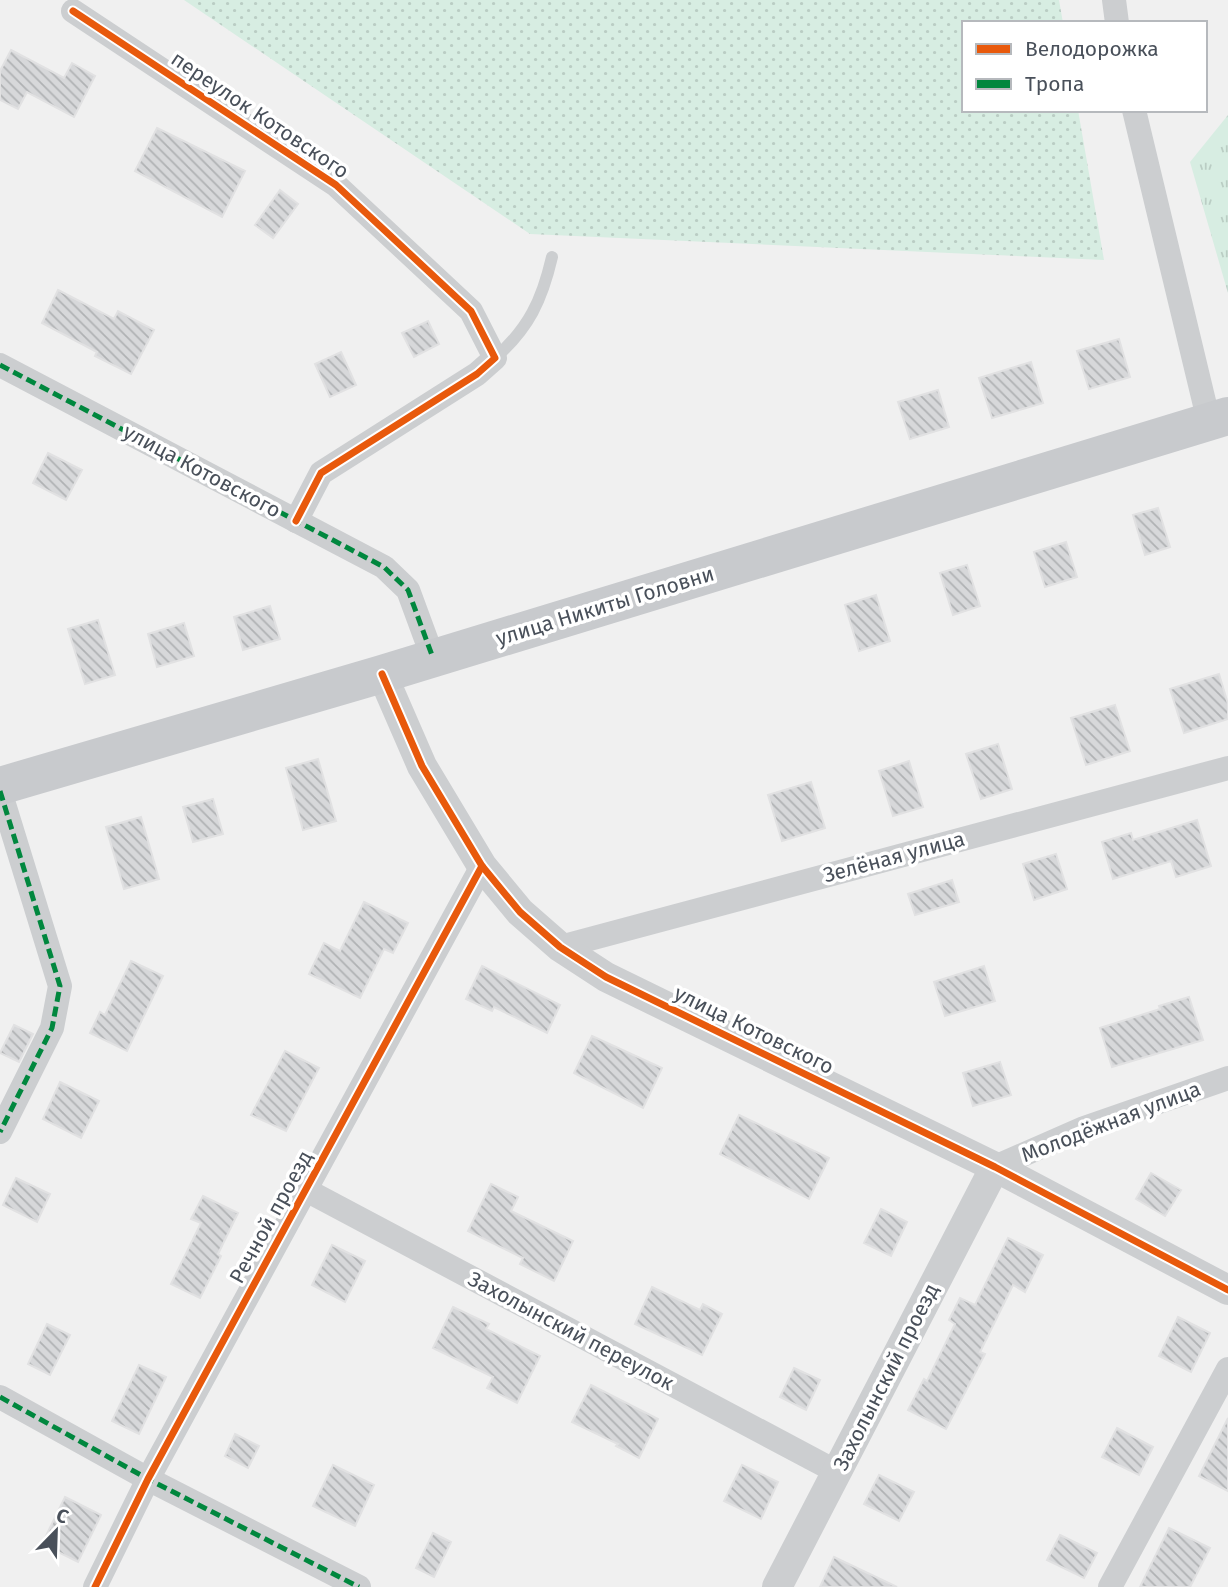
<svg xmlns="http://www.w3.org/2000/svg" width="1228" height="1587" viewBox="0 0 1228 1587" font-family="'Fira Sans',sans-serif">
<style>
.grass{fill:url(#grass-dots)}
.park{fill:url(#park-tufts)}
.building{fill:url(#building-back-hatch);stroke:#e1e1e2;stroke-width:2}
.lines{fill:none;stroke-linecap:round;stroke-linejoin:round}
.service{stroke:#ccced0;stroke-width:12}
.minor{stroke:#ccced0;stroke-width:24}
.tertiary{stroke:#ccced0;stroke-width:30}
.primary{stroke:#c8cacd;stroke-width:38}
.quiet{stroke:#00873e;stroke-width:5;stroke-dasharray:10 5;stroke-linecap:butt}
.cycleway-casing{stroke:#fff;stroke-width:11}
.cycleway{stroke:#e8590c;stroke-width:7}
.labels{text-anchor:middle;stroke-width:7;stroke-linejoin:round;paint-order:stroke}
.street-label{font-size:21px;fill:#49505a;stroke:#fff}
</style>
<defs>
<pattern id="grass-dots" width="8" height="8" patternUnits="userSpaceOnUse" patternTransform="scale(1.75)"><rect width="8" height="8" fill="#d7ede2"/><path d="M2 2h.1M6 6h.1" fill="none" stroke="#bacdc4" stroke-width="1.8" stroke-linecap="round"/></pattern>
<pattern id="park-tufts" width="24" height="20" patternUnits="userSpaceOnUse" patternTransform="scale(1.75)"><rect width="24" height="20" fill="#d7ede2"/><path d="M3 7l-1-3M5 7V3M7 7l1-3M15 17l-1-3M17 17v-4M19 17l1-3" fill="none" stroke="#bacdc4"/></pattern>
<pattern id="building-back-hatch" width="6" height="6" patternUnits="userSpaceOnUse" patternTransform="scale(1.75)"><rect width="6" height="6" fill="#d7d8da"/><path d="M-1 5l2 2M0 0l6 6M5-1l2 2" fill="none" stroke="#b0b2b4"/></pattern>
</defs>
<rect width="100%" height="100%" fill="#f0f0f0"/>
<!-- grass -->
<polygon class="grass" points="184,0 1059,0 1063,23 964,23 964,110 1078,110 1104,260 530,234"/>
<!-- park -->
<polygon class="park" points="1228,115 1228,293 1190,162"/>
<!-- building -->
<g class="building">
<polygon points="11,50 64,78 72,63 95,76 74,117 27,92 18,109 0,100 0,71"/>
<polygon points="157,128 245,171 222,217 135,171"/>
<polygon points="280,190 298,204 273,238 255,225"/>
<polygon points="58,290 114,319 118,311 154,330 131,374 95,356 97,352 42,323"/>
<polygon points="428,321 439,344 414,357 402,333"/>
<polygon points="1119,339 1130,377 1089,389 1077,351"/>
<polygon points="341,352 356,385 330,397 315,364"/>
<polygon points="1031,362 1043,403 992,418 979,378"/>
<polygon points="938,390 949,427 910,439 898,402"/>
<polygon points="48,453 82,470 66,500 33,483"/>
<polygon points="1158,508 1170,547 1145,555 1133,515"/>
<polygon points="1066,542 1077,577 1045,587 1034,552"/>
<polygon points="967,565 980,606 953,615 940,573"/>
<polygon points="876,595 890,641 859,651 845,605"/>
<polygon points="270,606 280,639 243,650 234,617"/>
<polygon points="98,620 115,675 85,684 68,629"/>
<polygon points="184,623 194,656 157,667 148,634"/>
<polygon points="1219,674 1228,704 1228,719 1184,733 1170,689"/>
<polygon points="1115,705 1130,751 1086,765 1071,718"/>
<polygon points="998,744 1012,789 981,799 966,754"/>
<polygon points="318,759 336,821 303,830 286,768"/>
<polygon points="909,761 923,807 893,816 879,771"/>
<polygon points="811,782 825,828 782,841 768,795"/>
<polygon points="213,799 223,834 193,842 183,807"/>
<polygon points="141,817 159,879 124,889 106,827"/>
<polygon points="1197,820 1211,866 1176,877 1171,861 1113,879 1102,842 1131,833 1133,840"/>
<polygon points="1056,854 1067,889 1034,900 1023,864"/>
<polygon points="952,880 959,902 915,915 908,894"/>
<polygon points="364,902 408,923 393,953 384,949 360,998 309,974 324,943 340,951"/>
<polygon points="131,961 163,976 127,1051 90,1033 100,1012 105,1015"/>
<polygon points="482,966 560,1005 547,1033 494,1007 492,1011 466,999"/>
<polygon points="984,966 995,1001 945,1016 934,982"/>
<polygon points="1189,997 1203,1040 1112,1067 1100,1028 1160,1009 1159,1006"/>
<polygon points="14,1025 33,1034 19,1062 0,1053"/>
<polygon points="592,1036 662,1068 643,1108 574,1073"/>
<polygon points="285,1051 319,1068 286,1131 251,1115"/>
<polygon points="1000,1062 1011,1095 973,1106 963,1073"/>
<polygon points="60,1082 99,1101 81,1138 43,1119"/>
<polygon points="739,1115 829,1158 809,1199 720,1154"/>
<polygon points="1151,1173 1181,1190 1165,1216 1136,1199"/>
<polygon points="16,1178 50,1194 37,1222 3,1205"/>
<polygon points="491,1184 518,1197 511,1211 573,1241 554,1281 520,1264 523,1258 468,1231"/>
<polygon points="203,1196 238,1213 218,1254 221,1256 200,1298 171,1284 201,1223 191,1219"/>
<polygon points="881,1209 907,1222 891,1256 864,1243"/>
<polygon points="1008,1238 1043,1255 1025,1292 1013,1285 980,1352 985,1354 946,1429 908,1410 924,1379 927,1381 955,1324 949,1320 960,1298 975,1305"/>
<polygon points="332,1245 365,1261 345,1302 312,1285"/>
<polygon points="652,1287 700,1310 703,1304 722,1314 702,1355 635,1324"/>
<polygon points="453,1307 489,1324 486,1329 540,1356 517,1403 487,1388 493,1377 433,1348"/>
<polygon points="1178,1317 1210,1333 1191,1372 1159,1356"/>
<polygon points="47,1324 70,1335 50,1375 28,1364"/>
<polygon points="139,1365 166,1377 139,1434 112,1421"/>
<polygon points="794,1368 820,1380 806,1410 780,1397"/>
<polygon points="591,1385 658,1419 639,1458 616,1446 618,1444 572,1422"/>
<polygon points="1228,1418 1228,1491 1199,1476"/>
<polygon points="1117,1428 1153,1447 1139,1475 1102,1457"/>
<polygon points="235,1434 259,1446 248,1468 225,1456"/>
<polygon points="333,1465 374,1485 355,1526 313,1506"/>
<polygon points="742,1465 778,1482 761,1519 724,1501"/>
<polygon points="879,1475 914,1492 899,1521 864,1504"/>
<polygon points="65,1497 101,1515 78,1562 42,1544"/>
<polygon points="1169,1528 1210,1548 1190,1587 1140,1587"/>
<polygon points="433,1533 451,1542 434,1577 416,1568"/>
<polygon points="1060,1535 1097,1553 1084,1578 1047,1560"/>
<polygon points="834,1557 897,1587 820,1587"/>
</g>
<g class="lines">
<!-- service -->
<path class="service" d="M495,358C529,328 542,300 552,257"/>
<!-- minor -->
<g class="minor">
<polyline points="1114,0 1117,23"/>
<polyline points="73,11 336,185 471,311 495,358 477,374 321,473 296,521"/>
<polyline points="1134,110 1209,422"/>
<polyline points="0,365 384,567 408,590 433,658"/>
<polyline points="0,791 60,986 52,1028 0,1132"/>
<polyline points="560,947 1228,768"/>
<polyline points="995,1167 1084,1128 1228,1078"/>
<polyline points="306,1190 837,1472"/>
<polyline points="0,1397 148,1479 359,1587"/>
<polyline points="95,1587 148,1479 482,866"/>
<polyline points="1110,1587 1228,1369"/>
</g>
<!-- tertiary -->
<g class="tertiary">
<polyline points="382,674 422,766 482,866 520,912 560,947 606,977 995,1167 1228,1290"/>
<polyline points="777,1587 995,1167"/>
</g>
<!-- primary -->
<polyline class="primary" points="0,786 382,674 1228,416"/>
<!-- quiet -->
<g class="quiet">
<polyline points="0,365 384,567 408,590 433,658"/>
<polyline points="0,791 60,986 52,1028 0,1132"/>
<polyline points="0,1397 148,1479 359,1587"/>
</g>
<!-- cycleway casing -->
<g class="cycleway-casing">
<g id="cycleway">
<polyline points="73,11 336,185 471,311 495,358 477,374 321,473 296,521"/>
<polyline points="382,674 422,766 482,866 520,912 560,947 606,977 995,1167 1228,1290"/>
<polyline points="95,1587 148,1479 482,866"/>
</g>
</g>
<!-- cycleway -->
<use href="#cycleway" class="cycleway"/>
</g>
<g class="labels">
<!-- street labels -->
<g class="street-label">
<text transform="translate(260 115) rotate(34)" y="7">переулок Котовского</text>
<text transform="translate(202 471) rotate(28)" y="7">улица Котовского</text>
<text transform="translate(605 606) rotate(-17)" y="7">улица Никиты Головни</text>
<text transform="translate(894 857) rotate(-15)" y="7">Зелёная улица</text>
<text transform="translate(754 1030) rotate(26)" y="7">улица Котовского</text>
<text transform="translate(1111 1122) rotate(-21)" y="7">Молодёжная улица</text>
<text transform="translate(271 1217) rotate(-61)" y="7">Речной проезд</text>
<text transform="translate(571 1331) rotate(28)" y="7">Захолынский переулок</text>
<text transform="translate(886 1377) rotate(-63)" y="7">Захолынский проезд</text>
</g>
</g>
<!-- legend -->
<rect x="962" y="21" width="245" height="91" fill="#ffffff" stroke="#b6b9bd" stroke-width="2"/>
<rect x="976" y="44" width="35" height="10" fill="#e8590c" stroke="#b6b9bd" stroke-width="2"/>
<text x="1025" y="56" font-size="21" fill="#49505a">Велодорожка</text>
<rect x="976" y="79" width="35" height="10" fill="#00873e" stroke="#b6b9bd" stroke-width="2"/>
<text x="1025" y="91" font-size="21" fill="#49505a">Тропа</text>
<!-- north arrow -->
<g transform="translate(56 1531) rotate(23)" stroke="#ffffff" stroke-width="5" paint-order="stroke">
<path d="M0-5L12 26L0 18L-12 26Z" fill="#49505a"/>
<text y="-10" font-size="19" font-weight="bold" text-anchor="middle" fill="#49505a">С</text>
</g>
</svg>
